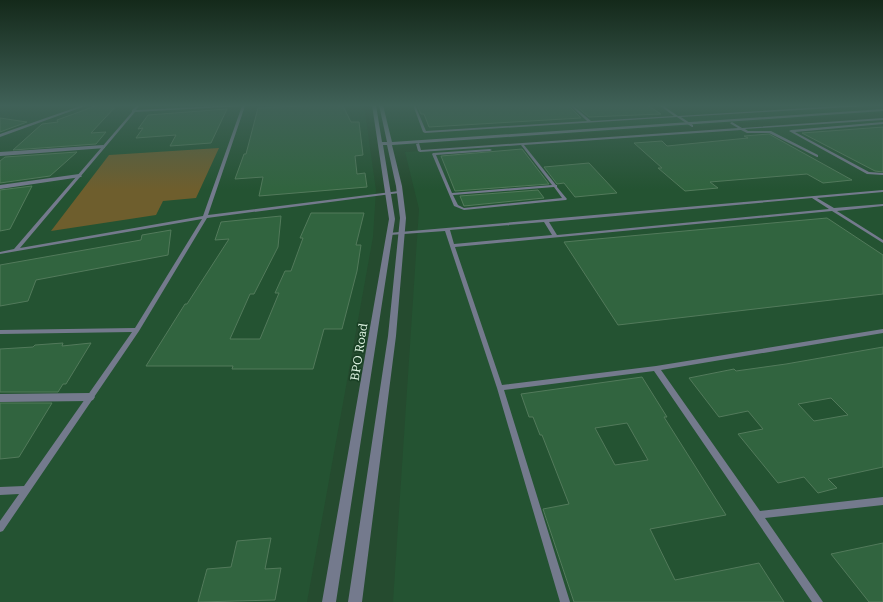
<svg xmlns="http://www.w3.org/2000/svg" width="883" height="602" viewBox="0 0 883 602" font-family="'Roboto Serif',serif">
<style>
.built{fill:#245332}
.green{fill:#6e5e2d}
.building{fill:#31643f;stroke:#527a5b;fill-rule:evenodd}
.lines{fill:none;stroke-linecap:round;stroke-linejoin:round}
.service{fill:#747a8d;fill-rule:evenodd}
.minor{fill:#747a8d;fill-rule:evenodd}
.tertiary{fill:#747a8d;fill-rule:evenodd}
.labels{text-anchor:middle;stroke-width:3.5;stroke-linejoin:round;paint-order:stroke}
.street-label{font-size:12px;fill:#dbf1df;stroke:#1a4025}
</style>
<rect width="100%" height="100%" fill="#254b2f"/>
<!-- built -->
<g class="built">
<polygon points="0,105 364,105 376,190 373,237 307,602 0,602"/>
<polygon points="379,105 883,105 883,113 390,146"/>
<polygon points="883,118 883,602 393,602 419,209 405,152"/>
</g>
<!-- green -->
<polygon class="green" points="219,148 196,198 163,201 156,215 51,231 109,155"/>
<!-- building -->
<g class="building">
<polygon points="98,105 117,105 91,133 106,132 96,144 13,150 42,124 58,122 57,120"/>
<polygon points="323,105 343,106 351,122 359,122 363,155 355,156 357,174 365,173 367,187 259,196 263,177 235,179 244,154 246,154 258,108"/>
<polygon points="417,105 558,105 560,107 570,107 581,118 429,127 424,114 421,114"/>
<polygon points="600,105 647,105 661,114 589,117 576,106"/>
<polygon points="227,109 211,143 170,146 176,135 136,138 143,128 138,129 148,115"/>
<polygon points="0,118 27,122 0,132"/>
<polygon points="883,127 883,172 875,171 802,133"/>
<polygon points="769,134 852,180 823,183 807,174 710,182 718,188 685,191 658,168 662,168 634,143 662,141 667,146 748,138 744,136"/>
<polygon points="522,149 549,184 455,191 441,156"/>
<polygon points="77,152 50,176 0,183 0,161 5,157"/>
<polygon points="589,163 617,193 575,197 564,183 557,184 544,167"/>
<polygon points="32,186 10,229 0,231 0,190"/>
<polygon points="538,190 544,198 464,206 460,196"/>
<polygon points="311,213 364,213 356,245 361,245 357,271 342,329 324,329 313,369 232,369 233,366 146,366 185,304 187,304 229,239 215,240 221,222 281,216 278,247 254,294 250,294 230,339 260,339 279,293 275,293 285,271 291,271 303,238 300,238"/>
<polygon points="827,218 883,255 883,294 618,325 564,242"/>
<polygon points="171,230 168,255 36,280 28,301 0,306 0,265 141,240 142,235"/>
<polygon points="63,343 62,346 91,343 66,384 63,384 58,392 0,392 0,349 33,347 35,345"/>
<path d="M883,347V467L828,479L837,488L818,493L804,477L778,483L738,434L763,429L748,411L719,417L689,378L734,369L736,371L786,364ZM831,398L848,415L814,421L798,404Z"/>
<path d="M642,377L667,417H664L726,515L650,529L675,580L759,563L784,602H574L543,509L569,504L542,435H540L533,417H529L521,394ZM627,423L648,460L615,465L595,428Z"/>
<polygon points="0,403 52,403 19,457 0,459"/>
<polygon points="271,538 265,569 281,568 275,600 198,602 207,569 231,567 237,541"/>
<polygon points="883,543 883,602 869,602 831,554"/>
</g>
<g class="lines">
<!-- service -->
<g class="service">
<path d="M138,105H140L136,110L242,105H255L245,106L208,215L399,191L401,192L399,193L207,218L139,331L3,531L0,532V521L19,494L0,495V487L24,486L132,332L0,334V330L135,328L202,219L0,254V252L14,249L132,112V110ZM242,106L203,216L20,248L135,112Z"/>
<polygon points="413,105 415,105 426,131 587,121 570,105 572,105 591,121 674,116 659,105 662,105 678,116 856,105 867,105 866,106 681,117 693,125 693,127 692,127 677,117 425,133 423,132"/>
<path d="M883,118V120L745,129L748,131H771L818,155V157H817L769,133H747L741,130L524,145L556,185H557V187L567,199L566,200L464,210L454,206L432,154L433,153L490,149L492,150L490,151L436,155L452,193L552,185L521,145L420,152L418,151L416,144L419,143L421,150L738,128L731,124L730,123L732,122L742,128ZM554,187L562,198L464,208L458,205L453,195Z"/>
<polygon points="883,122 883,124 795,132 869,172 883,173 883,175 867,174 789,131 791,130"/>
<path d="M883,190V192L817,198L834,208L883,204V206L837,211L883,240V243L832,211L455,247L502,385L656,366L883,329V333L661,370L760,511L883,497V505L765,518L821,599L823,602H812L654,371L504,390L570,602H560L497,388L445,231L390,235H388V233ZM812,198L829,209L557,235L549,222ZM544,222L552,235L454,244L450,230Z"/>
</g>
<!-- minor -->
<g class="minor">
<polygon points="83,105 88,105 0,137 0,134"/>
<polygon points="103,145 105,146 105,148 0,156 0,152"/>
<polygon points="79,174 82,176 81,177 0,189 0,185"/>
<polygon points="90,393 93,394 95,397 93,400 90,401 0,402 0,394"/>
</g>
<!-- tertiary -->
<polygon class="tertiary" points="372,105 376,105 382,142 387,142 379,105 383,105 392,142 883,109 883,111 392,145 402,186 406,218 396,336 362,602 348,602 388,336 400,218 396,186 387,145 383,145 395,219 336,602 322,602 389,219"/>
</g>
<!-- sky -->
<linearGradient id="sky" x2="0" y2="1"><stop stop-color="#14291a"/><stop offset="0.56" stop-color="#406158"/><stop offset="1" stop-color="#406158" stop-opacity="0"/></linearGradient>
<rect width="883" height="189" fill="url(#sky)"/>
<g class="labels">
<!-- street labels -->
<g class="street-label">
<text transform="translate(359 352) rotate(-81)" y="4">BPO Road</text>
</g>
</g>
</svg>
